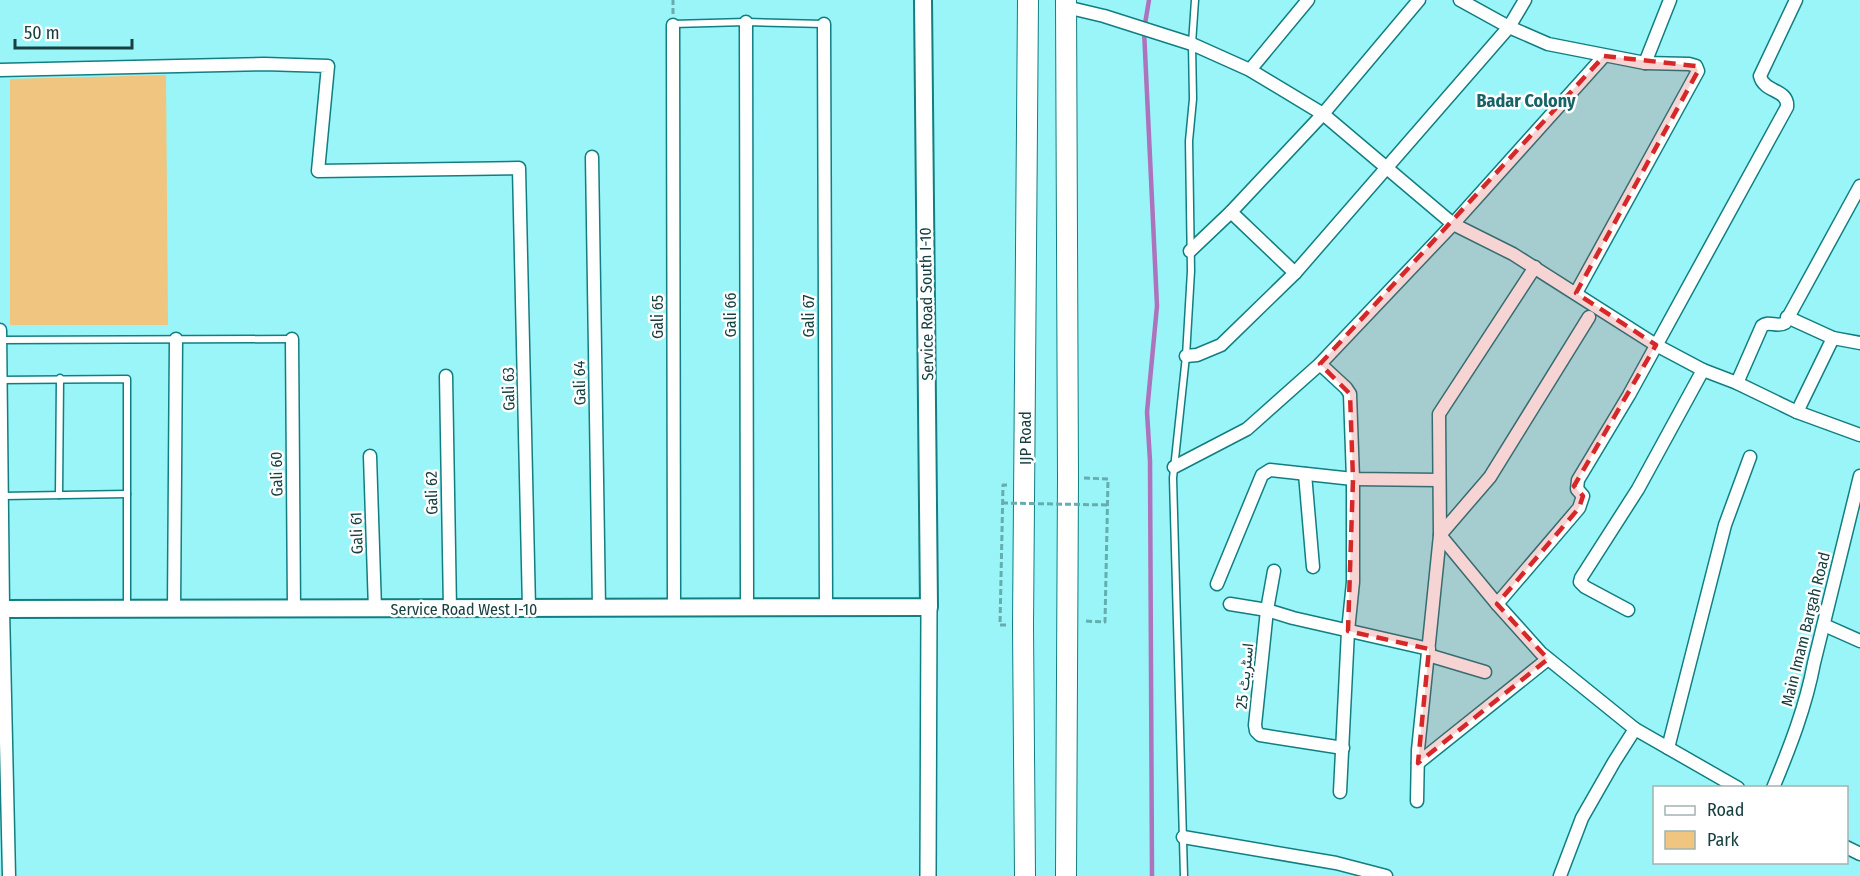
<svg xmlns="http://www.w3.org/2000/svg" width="1860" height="876" viewBox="0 0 1860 876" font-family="'Fira Sans Condensed',Vazirmatn,sans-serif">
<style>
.green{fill:#f0c57f}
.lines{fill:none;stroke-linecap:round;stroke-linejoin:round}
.stream{stroke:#ad73bd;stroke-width:4.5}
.service-casing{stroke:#117e82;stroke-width:9}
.minor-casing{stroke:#117e82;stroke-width:15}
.tertiary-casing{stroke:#117e82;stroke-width:18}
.secondary-casing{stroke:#117e82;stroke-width:20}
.trunk-casing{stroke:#117e82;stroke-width:22}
.path{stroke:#65adaf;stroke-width:3;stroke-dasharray:6 3;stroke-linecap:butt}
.service{stroke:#fff;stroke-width:6}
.minor{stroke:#fff;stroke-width:12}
.tertiary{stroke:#fff;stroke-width:15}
.secondary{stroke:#fff;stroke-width:16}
.trunk{stroke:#fff;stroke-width:20}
.path-bridge{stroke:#65adaf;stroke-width:3;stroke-dasharray:6 3;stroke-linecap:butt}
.marked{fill:#d62828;fill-opacity:0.2;stroke:#d62828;stroke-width:4.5;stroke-dasharray:12 8;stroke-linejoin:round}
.labels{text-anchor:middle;stroke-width:5;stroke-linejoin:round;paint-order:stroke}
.street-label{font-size:16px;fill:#184041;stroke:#fff}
.neighbourhood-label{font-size:18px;font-weight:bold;fill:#166366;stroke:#fff}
</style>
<rect width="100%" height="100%" fill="#99f5f8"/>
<!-- green -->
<polygon class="green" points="166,75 168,325 10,325 10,79"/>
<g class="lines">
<!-- stream -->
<polyline class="stream" points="1149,0 1144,30 1157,306 1147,412 1150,461 1152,876"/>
<!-- service casing -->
<g class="service-casing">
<g id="service">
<polyline points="673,24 746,22 824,24"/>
<polyline points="0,340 292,339"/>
<polyline points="0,380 127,379 127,608"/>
<polyline points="59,495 60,378"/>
<polyline points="2,496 127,494"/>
<polyline points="1184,876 1173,478 1186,356 1191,271 1189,141 1193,99 1192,44 1195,0"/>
</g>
</g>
<!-- minor casing -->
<g class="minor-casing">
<g id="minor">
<polyline points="1460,0 1509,27 1548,44 1645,63 1689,64 1696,66 1698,71 1576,293"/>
<polyline points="1066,7 1104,16 1192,44 1250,70 1323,114 1453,224 1513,254 1656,345 1703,370 1737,383 1797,412 1860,435"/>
<polyline points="746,22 747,608"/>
<polyline points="824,24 826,607"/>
<polyline points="673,25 674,609"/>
<polyline points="1645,63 1670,0"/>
<polyline points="0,70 264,64 328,66 318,171 519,168 529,608"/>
<polyline points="1250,70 1308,0"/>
<polyline points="592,157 599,608"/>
<polyline points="1231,212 1295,273"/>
<polyline points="1190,251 1231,212 1323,114 1419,0"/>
<polyline points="1535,267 1439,414 1440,535 1497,604 1541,653 1635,729 1738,788"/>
<polyline points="1787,317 1833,338 1797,412"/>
<polyline points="0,330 3,609 9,876"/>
<polyline points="1833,338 1860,343"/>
<polyline points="292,339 294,609"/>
<polyline points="1186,356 1197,355 1221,345 1295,273 1509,27 1525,0"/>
<polyline points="1320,364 1346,388 1350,394 1353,479 1353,582 1348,631 1340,792"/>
<polyline points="446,376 450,609"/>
<path d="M1737,383L1762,326C1769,320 1777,328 1785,323L1860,186"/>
<polyline points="370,456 375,609"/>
<polyline points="1174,467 1247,429 1320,364 1453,224 1604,56"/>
<polyline points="1305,474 1313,567"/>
<polyline points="1274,571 1267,610 1255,725 1256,731 1260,735 1343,748"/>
<polyline points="1217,584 1262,475 1270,470 1353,479 1439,480"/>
<polyline points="1230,604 1267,610 1293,618 1429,649"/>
<path d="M1497,604L1579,508L1583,496L1577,489L1578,480L1629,395L1787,107C1789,89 1764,93 1760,76L1796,0"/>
<polyline points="174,609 176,339"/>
<polyline points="1628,610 1585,587 1580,582 1581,578 1638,489 1703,370"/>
<polyline points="1824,625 1860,641"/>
<polyline points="1428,655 1485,672"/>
<polyline points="1668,748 1725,525 1750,457"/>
<polyline points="1418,763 1548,659"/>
<path d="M1773,788C1790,747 1806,706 1814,663L1860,476"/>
<polyline points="1417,801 1418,750 1440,535 1490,477 1589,317"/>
<polyline points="1183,837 1336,863 1386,876"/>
<polyline points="1846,847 1860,854"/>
<polyline points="1560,876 1582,818 1614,762 1635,729"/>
</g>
</g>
<!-- tertiary casing -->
<g class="tertiary-casing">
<polyline id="tertiary" points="928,876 929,607"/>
</g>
<!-- secondary casing -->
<g class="secondary-casing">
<polyline id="secondary" points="0,609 929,607 923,0"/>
</g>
<!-- trunk casing -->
<g class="trunk-casing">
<g id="trunk">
<polyline points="1025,876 1023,626 1028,0"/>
<polyline points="1066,876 1068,478 1066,0"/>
</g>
</g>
<!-- path -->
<g class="path">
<polyline points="673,14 673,0"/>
<polyline points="1084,478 1108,479 1105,622 1084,621"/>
<polyline points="1006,625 1000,625 1003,485 1009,485"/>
</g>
<!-- service -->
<use href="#service" class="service"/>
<!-- minor -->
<use href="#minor" class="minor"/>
<!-- tertiary -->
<use href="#tertiary" class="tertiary"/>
<!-- secondary -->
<use href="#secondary" class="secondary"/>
<!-- trunk -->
<use href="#trunk" class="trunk"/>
<!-- path-bridge -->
<polyline class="path-bridge" points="1002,503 1108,505"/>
</g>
<!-- marked area -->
<path class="marked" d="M1604,56L1696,66L1698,71L1576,293L1656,345L1574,486L1583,496L1579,508L1497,604L1548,659L1418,763L1429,649L1348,631L1353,479L1350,394L1320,364Z"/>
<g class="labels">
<!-- street labels -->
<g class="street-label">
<text transform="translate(926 304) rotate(-91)" y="6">Service Road South I-10</text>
<text transform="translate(730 315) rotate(-90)" y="6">Gali 66</text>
<text transform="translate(808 316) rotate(-90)" y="6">Gali 67</text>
<text transform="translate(657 317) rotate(-90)" y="6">Gali 65</text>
<text transform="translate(579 383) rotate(-91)" y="6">Gali 64</text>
<text transform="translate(508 389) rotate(-91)" y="6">Gali 63</text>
<text transform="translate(1025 438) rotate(-90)" y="6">IJP Road</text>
<text transform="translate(276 474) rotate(-91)" y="6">Gali 60</text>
<text transform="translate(431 493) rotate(-91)" y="6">Gali 62</text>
<text transform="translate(356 533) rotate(-92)" y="6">Gali 61</text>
<text x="464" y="615">Service Road West I-10</text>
<text transform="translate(1805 629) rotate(-76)" y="6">Main Imam Bargah Road</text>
<text transform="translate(1244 676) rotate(-84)" y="6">اسٹریٹ 25</text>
</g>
<!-- neighbourhood labels -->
<g class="neighbourhood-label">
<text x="1526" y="107">Badar Colony</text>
</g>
</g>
<!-- legend -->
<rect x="1653" y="786" width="195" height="78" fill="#ffffff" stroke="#a3b3b3" stroke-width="1.5"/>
<rect x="1665" y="806" width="30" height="9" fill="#ffffff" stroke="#a3b3b3" stroke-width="1.5"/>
<text x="1707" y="816" font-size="18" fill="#184041">Road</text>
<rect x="1665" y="831" width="30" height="18" fill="#f0c57f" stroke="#a3b3b3" stroke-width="1.5"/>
<text x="1707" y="846" font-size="18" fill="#184041">Park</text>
<!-- scale -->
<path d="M15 39v9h117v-9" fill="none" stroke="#184041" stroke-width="3"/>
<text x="24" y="39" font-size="18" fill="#184041" stroke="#ffffff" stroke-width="4.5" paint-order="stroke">50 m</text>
</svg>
